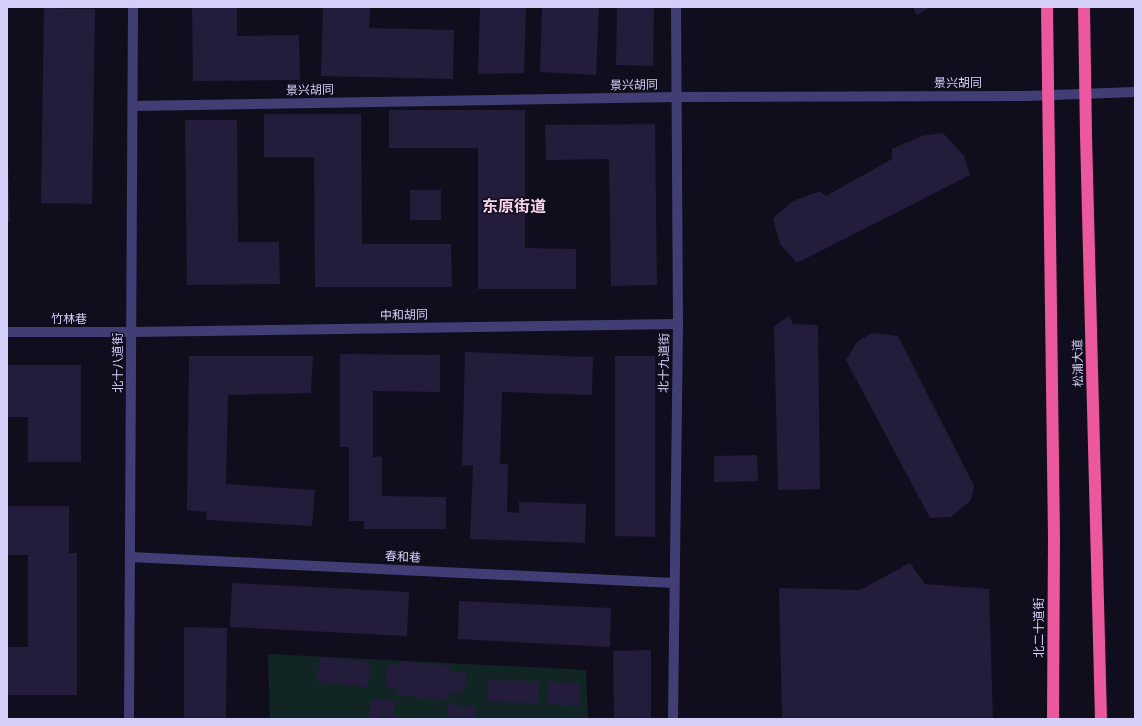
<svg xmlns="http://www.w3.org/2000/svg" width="1142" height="726" viewBox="0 0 1142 726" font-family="Lato,'Noto Sans SC',sans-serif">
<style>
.green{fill:#122525}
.building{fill:#231c3b}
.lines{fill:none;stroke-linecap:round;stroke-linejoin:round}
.minor{stroke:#413e76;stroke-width:10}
.highway{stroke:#eb589d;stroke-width:12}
.labels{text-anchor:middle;stroke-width:3;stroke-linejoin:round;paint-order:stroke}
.street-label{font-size:12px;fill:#d4cff9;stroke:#100e1c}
.district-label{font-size:16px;font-weight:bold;fill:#f9d1ea;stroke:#100e1c}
</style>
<rect width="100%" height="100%" fill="#100e1c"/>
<!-- green -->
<polygon class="green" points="268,654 586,670 588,719 270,719"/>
<!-- building -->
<g class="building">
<polygon points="192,7 237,7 237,36 299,35 300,80 193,81"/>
<polygon points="323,7 370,7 369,28 454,30 453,79 321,76"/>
<polygon points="480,7 526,7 524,73 478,74"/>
<polygon points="542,7 599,7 596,75 540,72"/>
<polygon points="617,7 654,7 653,66 616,65"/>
<polygon points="913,7 931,7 917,15"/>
<polygon points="44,8 95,9 92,204 41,203"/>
<polygon points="389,110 525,110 525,248 576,249 576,289 478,289 478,148 389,148"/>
<polygon points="264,114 361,114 362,244 451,244 452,287 315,287 314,157 264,157"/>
<polygon points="185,120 237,120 238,242 279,242 280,284 187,285"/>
<polygon points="655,124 657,285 611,286 609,159 546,160 545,125"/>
<polygon points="943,133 964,156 970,175 797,263 780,244 773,218 793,201 820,191 826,196 892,159 892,149 922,136"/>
<polygon points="7,161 8,161 10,221 7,222"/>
<rect x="410" y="190" width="31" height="30"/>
<polygon points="789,316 793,324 818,325 820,489 778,490 774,326"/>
<polygon points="872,333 898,336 974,486 971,500 951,517 930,518 846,360 857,342"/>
<polygon points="465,352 593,357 592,395 502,392 500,464 508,464 507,512 519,513 519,502 586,504 585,543 470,539 473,466 462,465"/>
<polygon points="340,354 440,355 440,392 373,391 373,457 382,456 382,496 446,497 446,529 364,529 364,521 349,521 349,447 340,447"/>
<polygon points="189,356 313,356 311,393 228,395 226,484 315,490 312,526 207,520 206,512 187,510"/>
<polygon points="615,356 655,356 655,537 615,536"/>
<polygon points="7,365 81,365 81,462 28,462 28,417 7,417"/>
<polygon points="757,455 758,481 714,482 714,456"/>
<polygon points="7,506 69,506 69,553 77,553 77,695 7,695 7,647 28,647 28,555 7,555"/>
<polygon points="910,563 925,584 989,589 993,719 782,719 779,588 860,590"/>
<polygon points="232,583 409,592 407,636 230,627"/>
<polygon points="459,601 611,608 610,647 458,639"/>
<polygon points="184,627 227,628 226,719 184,719"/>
<polygon points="651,650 651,719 614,719 613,651"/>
<polygon points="320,657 370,662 368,687 317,682"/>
<polygon points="400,661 450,666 449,671 466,672 464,694 449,693 449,700 395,694 396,688 385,687 387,664 399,665"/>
<polygon points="488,680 538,681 538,703 488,702"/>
<polygon points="548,681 580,683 579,706 547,704"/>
<polygon points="371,699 395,701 393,719 369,719"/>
<polygon points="448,704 476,707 475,719 447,719"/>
</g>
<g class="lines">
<!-- minor -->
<g class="minor">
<polyline points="133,106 676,97 1026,96 1135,92"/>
<polyline points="7,332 132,332 678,324"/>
<polyline points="130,557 674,583"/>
<polyline points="129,719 133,7"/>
<polyline points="673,719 678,324 676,7"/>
</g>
<!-- highway -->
<g class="highway">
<polyline points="1047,7 1054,538 1053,719"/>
<polyline points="1084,7 1086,135 1101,719"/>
</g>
</g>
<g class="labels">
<!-- street labels -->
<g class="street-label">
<text x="958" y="87">景兴胡同</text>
<text transform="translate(634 85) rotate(-1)" y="4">景兴胡同</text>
<text transform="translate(310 90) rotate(-1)" y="4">景兴胡同</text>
<text transform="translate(404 315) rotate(-1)" y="4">中和胡同</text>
<text x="69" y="323">竹林巷</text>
<text transform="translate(118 363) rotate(-90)" y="4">北十八道街</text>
<text transform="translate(664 363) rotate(-89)" y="4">北十九道街</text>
<text transform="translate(1078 363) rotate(-91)" y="4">松浦大道</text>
<text transform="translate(403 557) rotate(3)" y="4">春和巷</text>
<text transform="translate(1039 628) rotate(-90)" y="4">北二十道街</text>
</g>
<!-- district labels -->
<g class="district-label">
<text x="514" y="212">东原街道</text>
</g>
</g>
<!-- border -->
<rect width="1142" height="726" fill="none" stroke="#d4cff9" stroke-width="16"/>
</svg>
